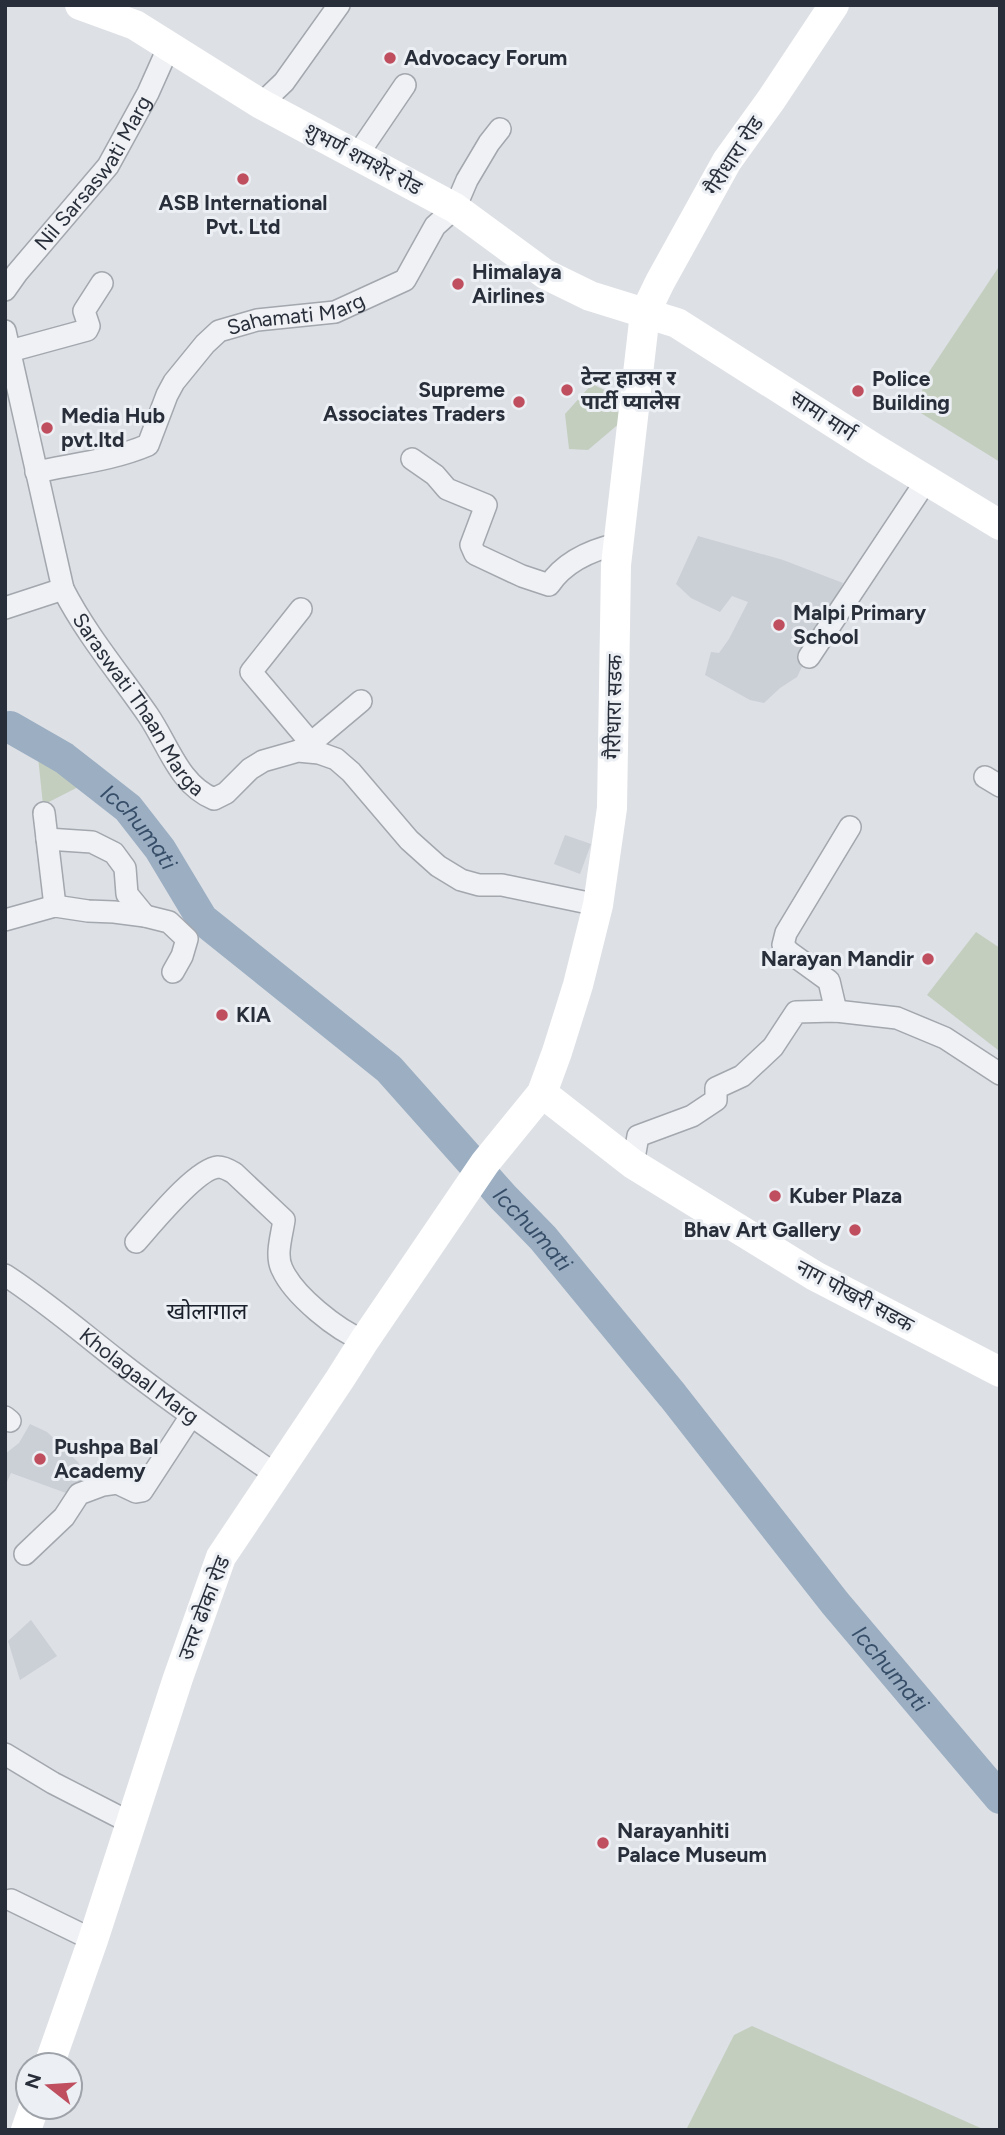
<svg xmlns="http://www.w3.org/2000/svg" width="1005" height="2135" viewBox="0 0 1005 2135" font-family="Figtree,'Noto Sans Devanagari',sans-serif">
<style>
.built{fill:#cbcfd6}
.green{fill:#c3cebf}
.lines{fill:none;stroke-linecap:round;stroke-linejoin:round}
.river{stroke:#9baec2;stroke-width:32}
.street-casing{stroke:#a3a7ae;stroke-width:24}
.street{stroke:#eff1f4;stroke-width:21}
.secondary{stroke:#fff;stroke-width:30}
.poi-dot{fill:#bf4e5f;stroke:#eceff3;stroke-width:2.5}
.labels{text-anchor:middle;stroke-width:6;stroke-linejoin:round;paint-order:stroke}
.poi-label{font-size:21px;font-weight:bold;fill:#282f3a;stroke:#eceff3;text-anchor:start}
.street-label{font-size:21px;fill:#282f3a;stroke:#eceff3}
.water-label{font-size:23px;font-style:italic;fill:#374e69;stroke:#eceff3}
.neighbourhood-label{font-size:23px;fill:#1a202b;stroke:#eceff3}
</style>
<rect width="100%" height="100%" fill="#dde0e5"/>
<!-- built -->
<g class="built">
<polygon points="698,536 783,560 843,583 797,677 780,688 764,703 750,700 705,675 711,652 719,653 729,639 748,602 732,596 720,612 691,598 676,584"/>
<polygon points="565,835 591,844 580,874 554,864"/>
<polygon points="30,1424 47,1432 78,1462 87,1480 66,1493 11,1473 5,1486 5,1454 19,1443"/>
<polygon points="31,1620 57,1656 20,1680 8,1641"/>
</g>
<!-- green -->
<g class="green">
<polygon points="1000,265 1000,462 916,410 927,375"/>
<polygon points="592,384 615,395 621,422 588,450 569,449 565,414"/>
<polygon points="37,747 88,782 43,805"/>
<polygon points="976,932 1000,948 1000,1048 998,1050 927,995"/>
<polygon points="752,2026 985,2130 686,2130 734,2035"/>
</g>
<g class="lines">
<!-- river -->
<path class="river" id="s1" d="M5,728L10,727L64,758L128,808L160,849L202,919L389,1069L503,1197L543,1238L673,1396L835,1603L1000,1798"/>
<!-- street casing -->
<g class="street-casing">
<g id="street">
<polyline points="261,104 284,82 339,5"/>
<polyline points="356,157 405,85"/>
<path id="s2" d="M5,290L17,273L108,166L148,93L169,46"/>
<polyline points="5,331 63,589 5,608"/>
<polyline points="10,351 87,330 89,326 84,311 102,283"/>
<path d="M412,459L435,475L447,489L486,505L471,545L475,554L522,576L549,585C565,561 591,550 618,544"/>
<path id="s3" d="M36,472C73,464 113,460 148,445L167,395L174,382L205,344L219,331L257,320L335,312L405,280L435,226L455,208L467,180L489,143L500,129"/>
<path id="s4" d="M63,589C86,634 119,673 148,715C168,744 179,785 214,799L226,793L250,769L263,761L298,751L319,753L336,759L351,772L409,840L438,866L461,880L479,885H502L598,905"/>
<polyline points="301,609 251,672 311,743"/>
<polyline points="809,657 926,481"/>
<polyline points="300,750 311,743 361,701"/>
<polyline points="985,777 1000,786"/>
<polyline points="44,813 55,906"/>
<polyline points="47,839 92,842 114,853 125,868 127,894 145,916"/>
<polyline points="5,920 55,906 88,911 114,912 145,916 169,922 187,939 182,956 173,972"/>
<polyline points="836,1011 829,981 789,952 783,945 786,933 850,827"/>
<polyline points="633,1164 638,1136 692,1116 716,1100 716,1088 742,1076 773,1047 796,1012 836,1011 897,1018 945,1038 1000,1074"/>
<path d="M136,1242C152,1224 196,1169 218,1167C224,1167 229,1170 234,1173L284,1220C282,1235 275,1255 282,1269C294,1296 337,1330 364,1341"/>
<path id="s5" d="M5,1275C45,1301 80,1331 117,1360C168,1400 221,1437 275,1474"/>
<polyline points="5,1417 10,1421"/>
<polyline points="25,1554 64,1517 79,1494 103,1485 117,1483 136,1492 142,1491 191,1416"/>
<polyline points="5,1754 53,1783 131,1823"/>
<polyline points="11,1900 93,1940"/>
</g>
</g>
<!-- street -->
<use href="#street" class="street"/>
<!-- secondary -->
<g class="secondary">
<polyline points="80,5 135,25 261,104 455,208 545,274 590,296 677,323 875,449 1000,525"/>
<polyline points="542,1093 633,1164 815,1276 1000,1372"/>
<polyline points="49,2065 93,1940 178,1678 221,1557 340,1379 364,1341 485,1163 542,1093 557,1052 578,985 598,905 612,808 616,565 645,313 660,282 727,161 771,100 834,5"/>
<polyline points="26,2130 34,2107"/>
</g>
</g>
<!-- markers -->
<g class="poi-dot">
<circle cx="390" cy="58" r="7"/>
<circle cx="243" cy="179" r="7"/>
<circle cx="458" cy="284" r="7"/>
<circle cx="567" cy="390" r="7"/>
<circle cx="858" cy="391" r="7"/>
<circle cx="519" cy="402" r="7"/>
<circle cx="47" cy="428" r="7"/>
<circle cx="779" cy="625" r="7"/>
<circle cx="928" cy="959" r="7"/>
<circle cx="222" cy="1015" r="7"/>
<circle cx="775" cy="1196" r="7"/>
<circle cx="855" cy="1230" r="7"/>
<circle cx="40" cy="1459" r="7"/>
<circle cx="603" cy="1843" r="7"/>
</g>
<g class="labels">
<!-- poi labels -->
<g class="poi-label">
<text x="404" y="65">Advocacy Forum</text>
<text x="243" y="210" text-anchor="middle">ASB International<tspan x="243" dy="24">Pvt. Ltd</tspan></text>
<text x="472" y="279">Himalaya<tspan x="472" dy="24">Airlines</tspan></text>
<text x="581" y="385">टेन्ट हाउस र<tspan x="581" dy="24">पार्टी प्यालेस</tspan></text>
<text x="872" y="386">Police<tspan x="872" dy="24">Building</tspan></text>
<text x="505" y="397" text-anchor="end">Supreme<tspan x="505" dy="24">Associates Traders</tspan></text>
<text x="61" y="423">Media Hub<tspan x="61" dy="24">pvt.ltd</tspan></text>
<text x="793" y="620">Malpi Primary<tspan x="793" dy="24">School</tspan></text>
<text x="914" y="966" text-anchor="end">Narayan Mandir</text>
<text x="236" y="1022">KIA</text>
<text x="789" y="1203">Kuber Plaza</text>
<text x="841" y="1237" text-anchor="end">Bhav Art Gallery</text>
<text x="54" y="1454">Pushpa Bal<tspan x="54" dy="24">Academy</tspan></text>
<text x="617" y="1838">Narayanhiti<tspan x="617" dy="24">Palace Museum</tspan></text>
</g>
<!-- street labels -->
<g class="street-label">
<text transform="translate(734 156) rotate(-57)" y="7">गैरीधारा रोड</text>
<text transform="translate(363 159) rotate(28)" y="7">शुभर्ण शमशेर रोड</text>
<text dy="7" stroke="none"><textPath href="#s2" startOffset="147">Nil Sarsaswati Marg</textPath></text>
<text dy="7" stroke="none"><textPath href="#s3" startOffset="331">Sahamati Marg</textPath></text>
<text transform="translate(823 416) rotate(33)" y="7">सामा मार्ग</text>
<text dy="7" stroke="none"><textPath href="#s4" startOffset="138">Saraswati Thaan Marga</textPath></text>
<text transform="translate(614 707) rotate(-89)" y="7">गैरीधारा सडक</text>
<text transform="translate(855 1296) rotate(28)" y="7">नाग पोखरी सडक</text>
<text dy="7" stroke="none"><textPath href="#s5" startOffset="168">Kholagaal Marg</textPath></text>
<text transform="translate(204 1608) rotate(-69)" y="7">उत्तर ढोका रोड</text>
</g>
<!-- water labels -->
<g class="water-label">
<text dy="8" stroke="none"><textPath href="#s1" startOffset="170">Icchumati</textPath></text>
<text dy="8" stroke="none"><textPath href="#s1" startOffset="737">Icchumati</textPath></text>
<text dy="8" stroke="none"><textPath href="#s1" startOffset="1304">Icchumati</textPath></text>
</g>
<!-- neighbourhood labels -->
<g class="neighbourhood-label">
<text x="207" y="1319">खोलागाल</text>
</g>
</g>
<!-- border -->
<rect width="1005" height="2135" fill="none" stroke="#282f3a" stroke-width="14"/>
<!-- north arrow -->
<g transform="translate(49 2086) rotate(287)"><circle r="33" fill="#eceff3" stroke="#9ea2a9" stroke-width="2"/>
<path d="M0-5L12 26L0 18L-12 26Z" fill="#bf4e5f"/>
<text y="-10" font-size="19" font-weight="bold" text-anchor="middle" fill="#282f3a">N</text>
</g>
</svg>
